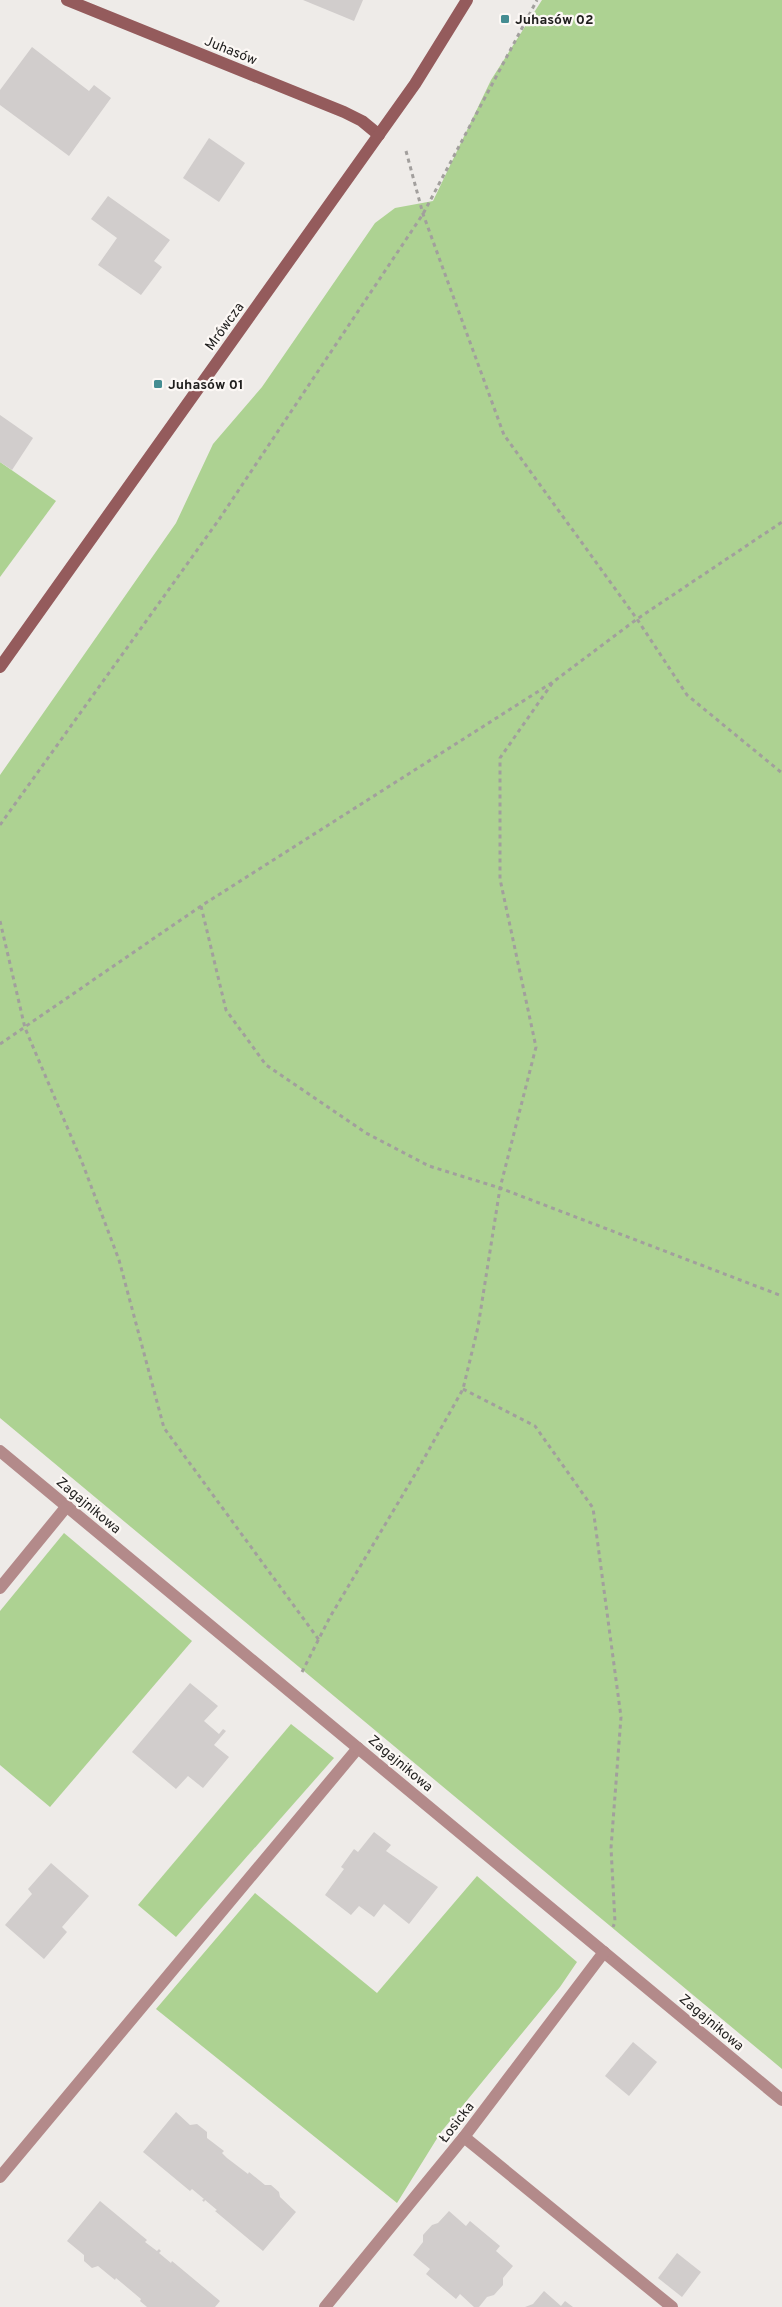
<svg xmlns="http://www.w3.org/2000/svg" width="782" height="2307" viewBox="0 0 782 2307" font-family="Overpass,sans-serif">
<style>
.green{fill:#add292}
.building{fill:#d1cdcc}
.lines{fill:none;stroke-linecap:round;stroke-linejoin:round}
.path{stroke:#a29f9d;stroke-width:3;stroke-dasharray:4 4;stroke-linecap:butt}
.lane{stroke:#b38a8a;stroke-width:12}
.street{stroke:#b38a8a;stroke-width:12}
.secondary{stroke:#945b5c;stroke-width:12}
.poi-dot{fill:#458d92;stroke:#fcf8f5;stroke-width:2}
.labels{text-anchor:middle;stroke-width:4.5;stroke-linejoin:round;paint-order:stroke}
.poi-label{font-size:14px;font-weight:bold;fill:#1f1e1d;stroke:#fcf8f5;text-anchor:start}
.street-label{font-size:14px;fill:#1f1e1d;stroke:#fcf8f5}
</style>
<rect width="100%" height="100%" fill="#eeebe8"/>
<!-- green -->
<g class="green">
<polygon points="542,0 782,0 782,2069 0,1418 0,775 176,523 213,444 262,387 375,223 395,208 433,201 491,80"/>
<polygon points="0,462 56,501 0,577"/>
<polygon points="64,1533 192,1641 50,1807 0,1765 0,1611"/>
<polygon points="291,1724 334,1758 176,1937 138,1905"/>
<polygon points="477,1876 577,1962 560,1987 441,2132 397,2203 156,2009 255,1893 377,1993"/>
</g>
<!-- building -->
<g class="building">
<polygon points="303,0 363,0 354,21"/>
<polygon points="32,47 89,91 94,85 111,98 69,156 0,105 0,90"/>
<polygon points="209,138 245,163 219,202 183,178"/>
<polygon points="108,196 170,240 154,261 162,267 141,295 98,265 117,238 91,219"/>
<polygon points="0,415 33,438 12,470 0,462"/>
<polygon points="190,1683 218,1706 204,1721 219,1734 223,1729 226,1731 214,1745 229,1757 203,1788 188,1776 176,1789 132,1752"/>
<polygon points="374,1832 391,1845 386,1851 438,1887 409,1924 384,1904 374,1917 359,1906 351,1915 325,1895 344,1869 341,1867 354,1849 358,1852"/>
<polygon points="51,1863 89,1896 62,1927 67,1932 44,1959 5,1925 32,1894 28,1889"/>
<polygon points="633,2042 657,2062 629,2096 605,2076"/>
<polygon points="176,2112 190,2125 197,2124 207,2132 207,2138 224,2151 222,2153 227,2158 248,2174 249,2172 265,2185 271,2185 279,2192 280,2197 296,2212 263,2251 215,2211 217,2210 205,2200 204,2202 202,2200 204,2199 192,2189 190,2191 143,2152"/>
<polygon points="100,2201 147,2240 145,2242 157,2251 159,2249 161,2251 159,2253 171,2263 172,2261 220,2301 215,2307 147,2307 140,2301 141,2299 116,2278 115,2280 98,2266 92,2268 84,2261 84,2255 67,2241"/>
<polygon points="449,2211 466,2226 470,2221 500,2246 496,2251 513,2266 503,2278 503,2285 494,2295 487,2297 479,2307 474,2307 460,2294 456,2299 426,2274 430,2269 413,2255 423,2242 423,2235 432,2225 438,2223"/>
<polygon points="677,2253 701,2272 682,2297 658,2278"/>
<polygon points="544,2291 561,2306 565,2301 573,2307 525,2307 533,2304"/>
</g>
<g class="lines">
<!-- path -->
<g class="path">
<polyline points="406,151 423,214 504,435 637,619 687,695 782,773"/>
<polyline points="0,825 218,521 423,214 537,0"/>
<polyline points="201,906 226,1010 266,1065 366,1133 429,1166 500,1188 782,1296"/>
<polyline points="0,921 25,1028 82,1162 119,1260 164,1428 319,1640"/>
<polyline points="0,1044 201,906 553,682 637,619 782,522"/>
<polyline points="463,1389 535,1426 593,1508 621,1717 611,1848 615,1922 613,1927"/>
<polyline points="302,1672 330,1617 417,1471 463,1389 478,1327 500,1188 536,1047 500,879 500,758 553,682"/>
</g>
<!-- lane -->
<g class="lane">
<polyline points="464,2137 672,2307"/>
<polyline points="0,2177 358,1748"/>
</g>
<!-- street -->
<g class="street">
<polyline points="0,1451 782,2100"/>
<polyline points="0,1588 67,1506"/>
<polyline points="325,2307 464,2137 604,1952"/>
</g>
<!-- secondary -->
<g class="secondary">
<polyline points="67,0 344,112 362,121 379,135"/>
<polyline points="0,667 415,84 467,0"/>
</g>
</g>
<!-- markers -->
<g class="poi-dot">
<rect x="500" y="14" width="10" height="10" rx="2.5"/>
<rect x="153" y="379" width="10" height="10" rx="2.5"/>
</g>
<g class="labels">
<!-- poi labels -->
<g class="poi-label">
<text x="515" y="24">Juhasów 02</text>
<text x="168" y="389">Juhasów 01</text>
</g>
<!-- street labels -->
<g class="street-label">
<text transform="translate(231 50) rotate(22)" y="5">Juhasów</text>
<text transform="translate(224 326) rotate(-54)" y="5">Mrówcza</text>
<text transform="translate(89 1505) rotate(40)" y="5">Zagajnikowa</text>
<text transform="translate(401 1763) rotate(40)" y="5">Zagajnikowa</text>
<text transform="translate(712 2022) rotate(40)" y="5">Zagajnikowa</text>
<text transform="translate(456 2122) rotate(-52)" y="5">Łosicka</text>
</g>
</g>
</svg>
